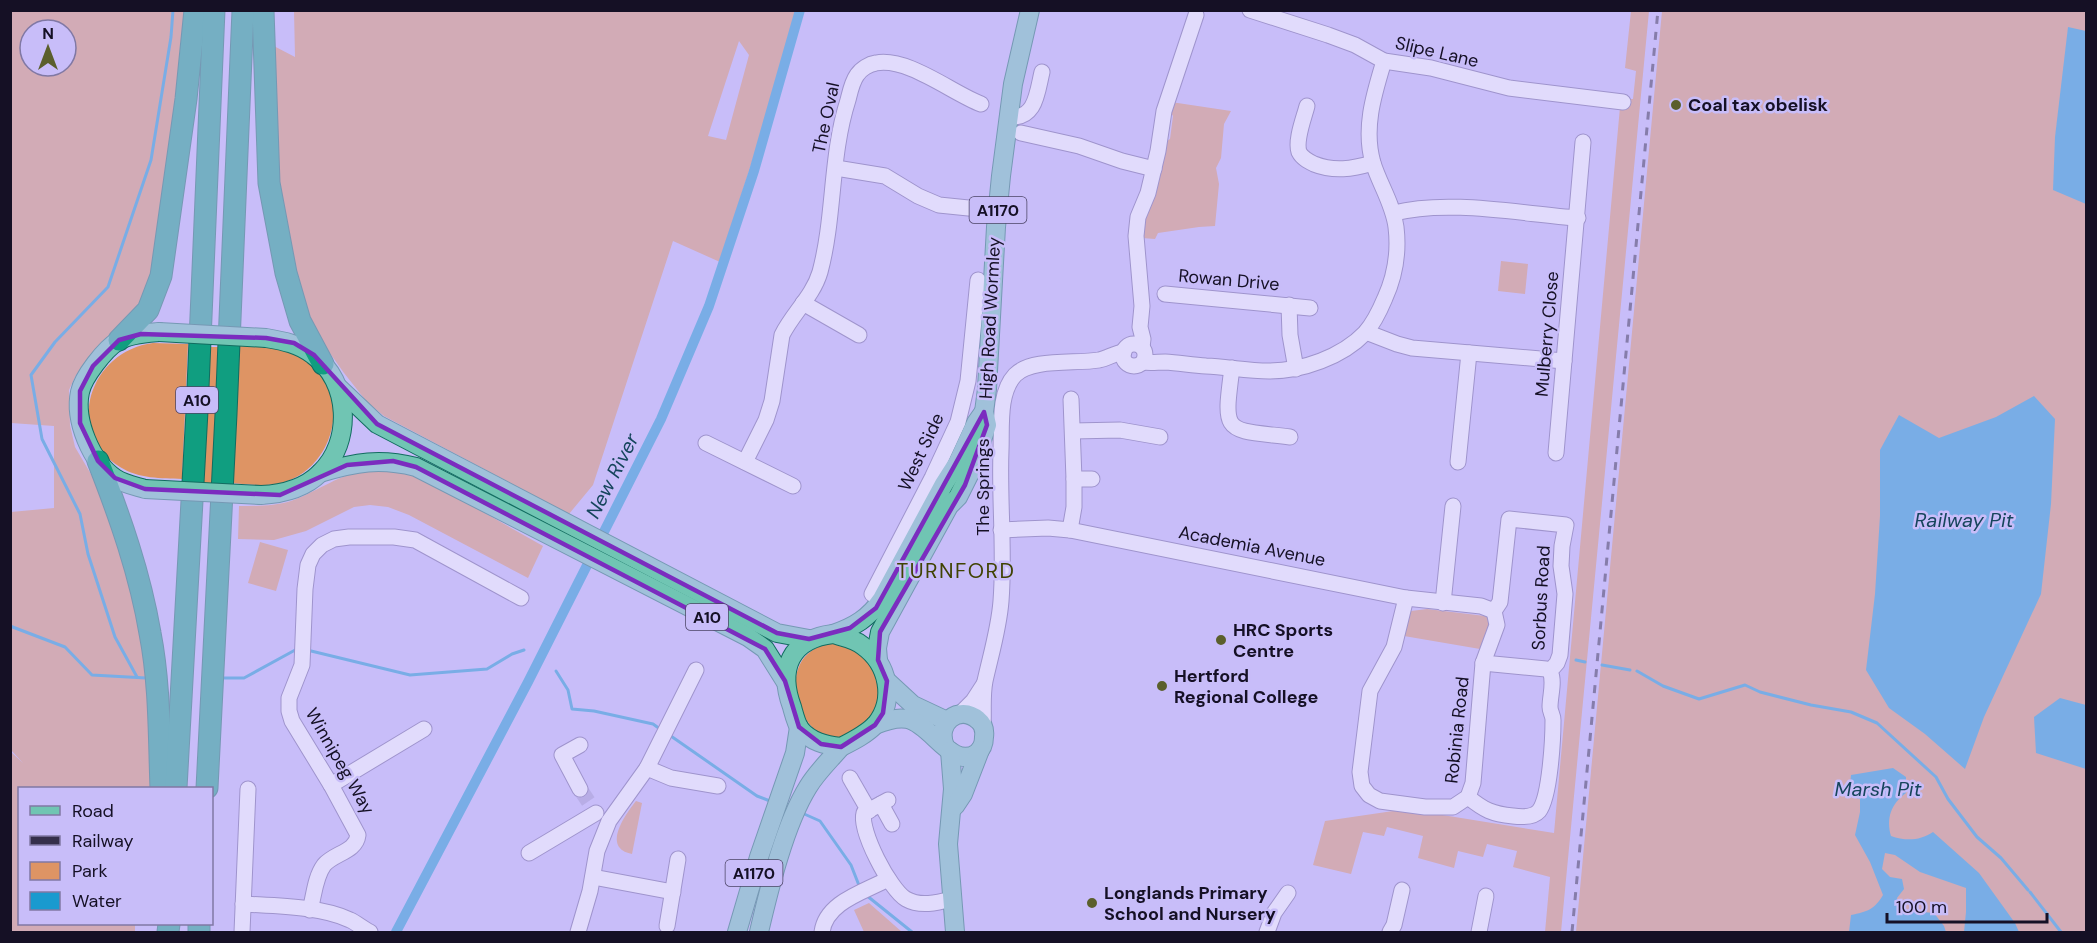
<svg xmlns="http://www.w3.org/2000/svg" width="2097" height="943" viewBox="0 0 2097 943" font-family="'DM Sans',sans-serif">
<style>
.green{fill:#de9464;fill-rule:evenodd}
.water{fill:#199acf}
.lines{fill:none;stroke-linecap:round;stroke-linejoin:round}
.stream{stroke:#199acf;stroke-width:3}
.canal{stroke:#199acf;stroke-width:10}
.minor-tunnel{stroke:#a49acf;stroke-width:15;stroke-dasharray:15 8;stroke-linecap:butt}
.minor-casing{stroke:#6d6297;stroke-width:17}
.major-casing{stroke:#126c60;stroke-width:20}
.highway-casing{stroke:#126c60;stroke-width:23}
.minor{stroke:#fff;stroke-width:15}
.major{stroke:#70c5b3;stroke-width:18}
.highway{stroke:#109e80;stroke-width:21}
.rail{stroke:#352f4b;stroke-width:3;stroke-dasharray:8 8;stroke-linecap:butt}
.major-bridge-casing{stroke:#126c60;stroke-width:20;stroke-linecap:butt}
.major-bridge{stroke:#70c5b3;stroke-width:18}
.marked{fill:none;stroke:#7b2cbf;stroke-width:4.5;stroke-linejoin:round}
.poi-dot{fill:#5b5f2c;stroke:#c8bdf9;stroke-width:2}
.labels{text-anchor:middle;stroke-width:5;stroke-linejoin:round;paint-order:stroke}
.shield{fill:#c8bdf9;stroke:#4b4465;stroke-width:1.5}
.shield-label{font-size:16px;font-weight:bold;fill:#151025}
.street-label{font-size:18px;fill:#151025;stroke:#c8bdf9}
.poi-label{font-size:18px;font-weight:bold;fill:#151025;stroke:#c8bdf9;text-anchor:start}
.water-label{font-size:20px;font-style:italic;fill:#16455c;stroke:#c8bdf9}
.quarter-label{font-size:21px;letter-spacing:1.5px;fill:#404303;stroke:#c8bdf9}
</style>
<rect width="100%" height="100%" fill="#c8bdf9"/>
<!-- green -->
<g class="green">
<path d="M10,11H189L155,267L136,313L91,356L76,375L69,390L70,425L75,447L95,481L108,516L124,562L141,634L148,700L152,788H20V924H135V932H11V752L23,763L11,750V512L54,508V426L11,423ZM30,30H66V66H30Z"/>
<path d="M294,11H796L764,124L720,262L673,241L593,485L569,514L384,416L367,402L344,373L312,328L303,304L279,186L270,44L295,57ZM739,41L749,55L726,140L708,136Z"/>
<polygon points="1631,11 1649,11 1561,932 1545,932 1550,877 1513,867 1517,851 1487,844 1483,857 1458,851 1454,868 1418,858 1423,836 1387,827 1384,836 1363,832 1351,874 1313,865 1325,821 1393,811 1424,812 1554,833 1620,107 1623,99 1633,99 1636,71 1625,68"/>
<polygon points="1662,11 2086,11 2086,932 1576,932"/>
<polygon points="1171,102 1231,111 1224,124 1221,158 1216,168 1219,184 1215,226 1199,227 1158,233 1155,239 1142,238 1143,225 1167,141 1170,139 1173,116 1169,109"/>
<polygon points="1501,261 1528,264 1525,294 1498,291"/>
<path d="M153,343L188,344L182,479C161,478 139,479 120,467C63,431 90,351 153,343Z"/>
<path d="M237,345C258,346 277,346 297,354C355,380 340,468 281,483C265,487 247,484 230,483Z"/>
<polygon points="208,347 223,347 216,485 201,484"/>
<path d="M370,470L403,472L425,479L543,546L528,578L409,515L388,507L370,505L354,507L306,531L274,540L238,539L239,506C256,506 275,506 291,501C319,491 340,473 370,470Z"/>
<polygon points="260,542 288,550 276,591 248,583"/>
<polygon points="1427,609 1485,616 1488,618 1489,624 1480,649 1404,636 1411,611"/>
<path d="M835,643C856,647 871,659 877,680C879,684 881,689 880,693C880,697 877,702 876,706C874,712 873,718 867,722C860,727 850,737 840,738C798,745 768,649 835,643Z"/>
<path d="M636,801L642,803L632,854C601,848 625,815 636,801Z"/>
<polygon points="869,903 902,932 864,932 854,910"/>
</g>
<!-- water -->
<g class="water">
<polygon points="2068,27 2086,31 2086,204 2053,190 2055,137"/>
<polygon points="2034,396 2055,419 2051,504 2041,594 1984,717 1965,769 1925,734 1889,708 1866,670 1875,594 1880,516 1880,450 1899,415 1939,438 1996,417"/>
<polygon points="2060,698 2086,705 2086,769 2036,753 2034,717"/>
<path d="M1893,768L1906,777V793C1891,804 1886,818 1891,836C1905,841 1920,841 1933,832L1979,873L2015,923L2019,932H1964L1966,912V888L1920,872L1895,855L1885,853L1882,869L1890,877L1902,879L1904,889L1897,898L1899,910L1934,913L1944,926L1946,932H1849L1851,915C1867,912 1875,909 1883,895L1870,862L1855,835L1860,812V799L1849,796L1851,775Z"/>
</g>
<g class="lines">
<!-- stream -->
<g class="stream">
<polyline points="10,626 65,647 92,675 146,678"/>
<polyline points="307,650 410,675 487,669 512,654 524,650"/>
<polyline points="1576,660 1585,662"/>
<polyline points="1602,665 1630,670"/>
<polyline points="556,671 568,690 572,709 594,711 653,724 660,729"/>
<polyline points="1637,671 1663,686 1699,699 1745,685 1760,692 1811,705 1851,712 1877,723 1936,777 1948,799 1977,837 2001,858 2028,890"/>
<polyline points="137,677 115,637 88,554 80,514 42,439 31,375 55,342 108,287 151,160 171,37 173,10"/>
<polyline points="222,678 244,678 297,649"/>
<polyline points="668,734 757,796 770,801"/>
<polyline points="802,813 820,821 851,865 860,888"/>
<polyline points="2030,892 2061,932"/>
<polyline points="866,895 912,932"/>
</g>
<!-- canal -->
<polyline class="canal" points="396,932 528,682 661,419 709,306 754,171 800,10"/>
<!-- minor-tunnel -->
<polyline class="minor-tunnel" points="580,789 590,804"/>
<!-- minor casing -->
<g class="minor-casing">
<g id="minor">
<polyline points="1250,10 1328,35 1355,45 1384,61 1431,68 1509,88 1623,102"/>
<path d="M1307,106C1304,118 1295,140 1299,152C1302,158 1308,161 1314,164C1334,172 1352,169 1373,163"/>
<path d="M1008,117C1036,120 1037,93 1042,72"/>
<polyline points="1021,133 1079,146 1122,161 1154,169"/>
<polyline points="836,168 885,176 918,196 939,205 998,211"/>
<path d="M1394,213C1448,199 1521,214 1578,218"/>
<polyline points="1165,294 1310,308"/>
<polyline points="803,303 859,335"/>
<polyline points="1289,305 1290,335 1296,369"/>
<polyline points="1366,332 1397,344 1412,348 1564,361"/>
<circle cx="1134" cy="355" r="11"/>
<polyline points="1142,347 1143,339 1140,327 1142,306 1136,236 1138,217 1148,193 1158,151 1164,111 1196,15"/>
<path d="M1143,362C1150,363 1158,362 1165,362C1179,363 1192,365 1206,366C1227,367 1248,371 1269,371C1302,371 1342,357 1365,333C1373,324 1380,310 1385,298C1395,276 1399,252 1396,227C1393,204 1380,185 1373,163C1363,128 1374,94 1384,61"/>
<path d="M1232,368C1223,436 1224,429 1290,437"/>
<polyline points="1071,399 1074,479 1092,479"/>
<polyline points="1073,431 1120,430 1160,437"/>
<polyline points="706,443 793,486"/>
<polyline points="1556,453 1583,142"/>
<path d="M745,462L766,420L772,401L782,335C793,313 813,296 820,272C835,216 830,156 848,100C850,92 852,82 857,75C861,69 869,64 876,63C908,57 952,93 981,104"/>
<polyline points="1458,462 1469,353"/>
<polyline points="1001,530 1048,528 1070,530 1406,598 1481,606 1494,611"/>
<polyline points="1070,530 1074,507 1074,479"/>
<polyline points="872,594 932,478 958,422 968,381 978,280"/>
<polyline points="1406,598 1394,647 1370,691 1360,772 1362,786 1369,795 1380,801 1425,807 1453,807 1468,797 1473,783 1483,663 1497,625 1494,611"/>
<polyline points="1443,603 1453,506"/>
<polyline points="1483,663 1546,669 1550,671"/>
<polyline points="960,714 973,701 984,684"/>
<path d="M983,727C984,712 982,696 985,681C991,654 999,628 1001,601C1005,551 999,500 1001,450C1002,428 998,393 1015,375C1031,358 1076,364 1099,360C1108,358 1115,353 1124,352"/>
<polyline points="580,745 562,755 580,789"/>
<polyline points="647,768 671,778 718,786"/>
<polyline points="850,778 869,811"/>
<polyline points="331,785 424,729"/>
<path d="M1468,797C1484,810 1492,814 1513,816C1521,817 1533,818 1539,811C1550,797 1553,739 1553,720C1553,715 1550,712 1550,707C1550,695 1555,682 1550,671L1557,663L1560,655L1565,594L1561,566L1562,546L1566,525L1509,519L1500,602L1494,611"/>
<path d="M888,800L864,813C859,830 890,890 906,899C920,907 937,903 951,899"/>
<polyline points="881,804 892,824"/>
<polyline points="529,853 596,813"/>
<polyline points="593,877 673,892"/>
<path d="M243,904C275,906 321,906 350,920C357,923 363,929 370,932"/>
<path d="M310,910C314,896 315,877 324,865C334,853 356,852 358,835L331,785L292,721L289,711V698L302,665L305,589L308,565L313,554L322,545L334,539L349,537H394L415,540L521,598"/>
<polyline points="667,926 678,859"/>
<polyline points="242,932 248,789"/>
<polyline points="578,932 590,891 597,851 609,821 647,768 696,670"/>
<path d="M822,932C826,902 864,892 888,879"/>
<polyline points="1267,932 1274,913 1288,893"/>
<polyline points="1390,932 1394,925 1402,890"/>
<polyline points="1479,932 1486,896"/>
</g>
</g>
<!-- major casing -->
<g class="major-casing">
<g id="major">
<polyline points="339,388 377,424 777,633 809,639"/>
<path d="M320,473C356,462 380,458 416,467L748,637L765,649L785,681"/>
<path d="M145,489C135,486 124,484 115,478C91,462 74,420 80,392C83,377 105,349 118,341C129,334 147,333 159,332"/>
<path d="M261,495C282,494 304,489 320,473C353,442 350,381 313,355C299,344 284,341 266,338"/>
<path d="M833,634C843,637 855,639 863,646C888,664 896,699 876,724C867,734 853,741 841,747C825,745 811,742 800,729C796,723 794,714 792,707C778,669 790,639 833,634Z"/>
<path d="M833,634C854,627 869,618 882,599L944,484L958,462L976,423L983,413"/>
<polyline points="878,660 877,648 880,632 949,506 958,497 973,467 987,425 984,412 987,389 996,227 1001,176 1013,84 1030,10"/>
<polyline points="887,681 913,705 947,721"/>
<path d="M875,725C885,721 896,717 907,719C931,723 952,771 977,753C982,749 984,743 984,737C985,730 983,724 978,720C959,704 935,723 945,746"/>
<polyline points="950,751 953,789 948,844 955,932"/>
<polyline points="955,806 963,794 980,750"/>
<polyline points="737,932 759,857 795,753 799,727"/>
<path d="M759,932C769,889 785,824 808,787C817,772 830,760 841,747"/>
</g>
</g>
<!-- highway casing -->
<g class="highway-casing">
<g id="highway">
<polyline points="263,10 269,183 286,273 300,321 323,364"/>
<polyline points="119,340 148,310 161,276 186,99 195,10"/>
<path d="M98,461C120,517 140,574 150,633C160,684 159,737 161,788"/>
<polyline points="176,788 197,411 214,10"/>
<polyline points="207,788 226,414 243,10"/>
<polyline points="168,932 169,924"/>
<polyline points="199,932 199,924"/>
</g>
</g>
<!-- minor -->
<use href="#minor" class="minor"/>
<!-- major -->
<use href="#major" class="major"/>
<!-- highway -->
<use href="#highway" class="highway"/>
<!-- rail -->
<polyline class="rail" points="1572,932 1658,10"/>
<!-- major-bridge casing -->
<g class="major-bridge-casing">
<g id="major-bridge">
<polyline points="159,332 266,338"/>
<polyline points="145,489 261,495"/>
</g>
</g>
<!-- major-bridge -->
<use href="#major-bridge" class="major-bridge"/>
</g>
<!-- marked area -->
<path d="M0 0H2097V943H0ZM141,334L266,338L294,343L314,355L377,424L777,633L809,639L850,628L876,608L984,412L987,425L965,485L880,632L878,660L887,681L883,713L875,725L841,747L821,744L799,727L785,681L765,649L416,467L393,461L347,465L280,495L145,489L115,478L98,461L80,423V391L93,366L119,340Z" fill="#c8bdf9" fill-opacity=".55" fill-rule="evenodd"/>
<path class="marked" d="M141,334L266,338L294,343L314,355L377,424L777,633L809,639L850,628L876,608L984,412L987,425L965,485L880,632L878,660L887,681L883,713L875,725L841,747L821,744L799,727L785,681L765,649L416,467L393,461L347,465L280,495L145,489L115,478L98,461L80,423V391L93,366L119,340Z"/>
<!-- markers -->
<g class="poi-dot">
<circle cx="1676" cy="105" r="6"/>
<circle cx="1221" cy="640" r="6"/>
<circle cx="1162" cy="686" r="6"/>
<circle cx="1092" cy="903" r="6"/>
</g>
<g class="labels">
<!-- shield labels -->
<g class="shield">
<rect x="969.5" y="197" width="57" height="26" rx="4.5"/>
<rect x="176" y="387" width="42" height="26" rx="4.5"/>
<rect x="686" y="604" width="42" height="26" rx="4.5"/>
<rect x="725.5" y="860" width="57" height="26" rx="4.5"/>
</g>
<g class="shield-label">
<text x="998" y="216">A1170</text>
<text x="197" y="406">A10</text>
<text x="707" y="623">A10</text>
<text x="754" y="879">A1170</text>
</g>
<!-- street labels -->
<g class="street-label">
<text transform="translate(1437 52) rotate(13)" y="6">Slipe Lane</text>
<text transform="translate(826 118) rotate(-78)" y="6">The Oval</text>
<text transform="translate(1229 280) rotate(5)" y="6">Rowan Drive</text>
<text transform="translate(990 318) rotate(-87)" y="6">High Road Wormley</text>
<text transform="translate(1547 334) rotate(-85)" y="6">Mulberry Close</text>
<text transform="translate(921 452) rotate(-65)" y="6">West Side</text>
<text transform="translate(983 487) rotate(-90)" y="6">The Springs</text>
<text transform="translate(1252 546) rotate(11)" y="6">Academia Avenue</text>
<text transform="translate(1541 598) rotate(-87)" y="6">Sorbus Road</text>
<text transform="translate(1457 730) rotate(-84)" y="6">Robinia Road</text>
<text transform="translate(340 761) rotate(60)" y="6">Winnipeg Way</text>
</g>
<!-- poi labels -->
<g class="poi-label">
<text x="1688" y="111">Coal tax obelisk</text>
<text x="1233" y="636">HRC Sports<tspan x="1233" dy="21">Centre</tspan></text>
<text x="1174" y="682">Hertford<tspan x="1174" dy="21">Regional College</tspan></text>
<text x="1104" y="899">Longlands Primary<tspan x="1104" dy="21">School and Nursery</tspan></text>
</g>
<!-- water labels -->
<g class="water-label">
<text transform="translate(612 476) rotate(-63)" y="7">New River</text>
<text x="1964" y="527">Railway Pit</text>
<text x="1878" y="796">Marsh Pit</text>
</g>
<!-- quarter labels -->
<g class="quarter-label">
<text x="956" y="578">TURNFORD</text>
</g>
</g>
<!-- border -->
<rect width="2097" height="943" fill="none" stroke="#151025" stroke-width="24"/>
<!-- legend -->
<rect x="18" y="787" width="195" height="138" fill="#c8bdf9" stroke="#8078a4" stroke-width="1.5"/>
<rect x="30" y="806" width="30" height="9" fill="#70c5b3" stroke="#8078a4" stroke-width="1.5"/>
<text x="72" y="817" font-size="18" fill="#151025">Road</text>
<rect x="30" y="836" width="30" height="9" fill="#352f4b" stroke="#8078a4" stroke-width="1.5"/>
<text x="72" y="847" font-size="18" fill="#151025">Railway</text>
<rect x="30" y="862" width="30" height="18" fill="#de9464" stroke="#8078a4" stroke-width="1.5"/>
<text x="72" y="877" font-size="18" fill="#151025">Park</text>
<rect x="30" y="892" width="30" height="18" fill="#199acf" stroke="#8078a4" stroke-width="1.5"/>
<text x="72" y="907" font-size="18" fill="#151025">Water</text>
<!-- north arrow -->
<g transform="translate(48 48)"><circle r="28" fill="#c8bdf9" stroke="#8078a4" stroke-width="1.5"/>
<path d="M0-4.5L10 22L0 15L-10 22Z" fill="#5b5f2c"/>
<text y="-9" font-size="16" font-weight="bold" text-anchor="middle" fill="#151025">N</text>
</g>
<!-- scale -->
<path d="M1887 913v9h160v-9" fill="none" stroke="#151025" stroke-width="3"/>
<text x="1896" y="913" font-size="18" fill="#151025" stroke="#c8bdf9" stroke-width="4.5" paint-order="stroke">100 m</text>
</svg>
